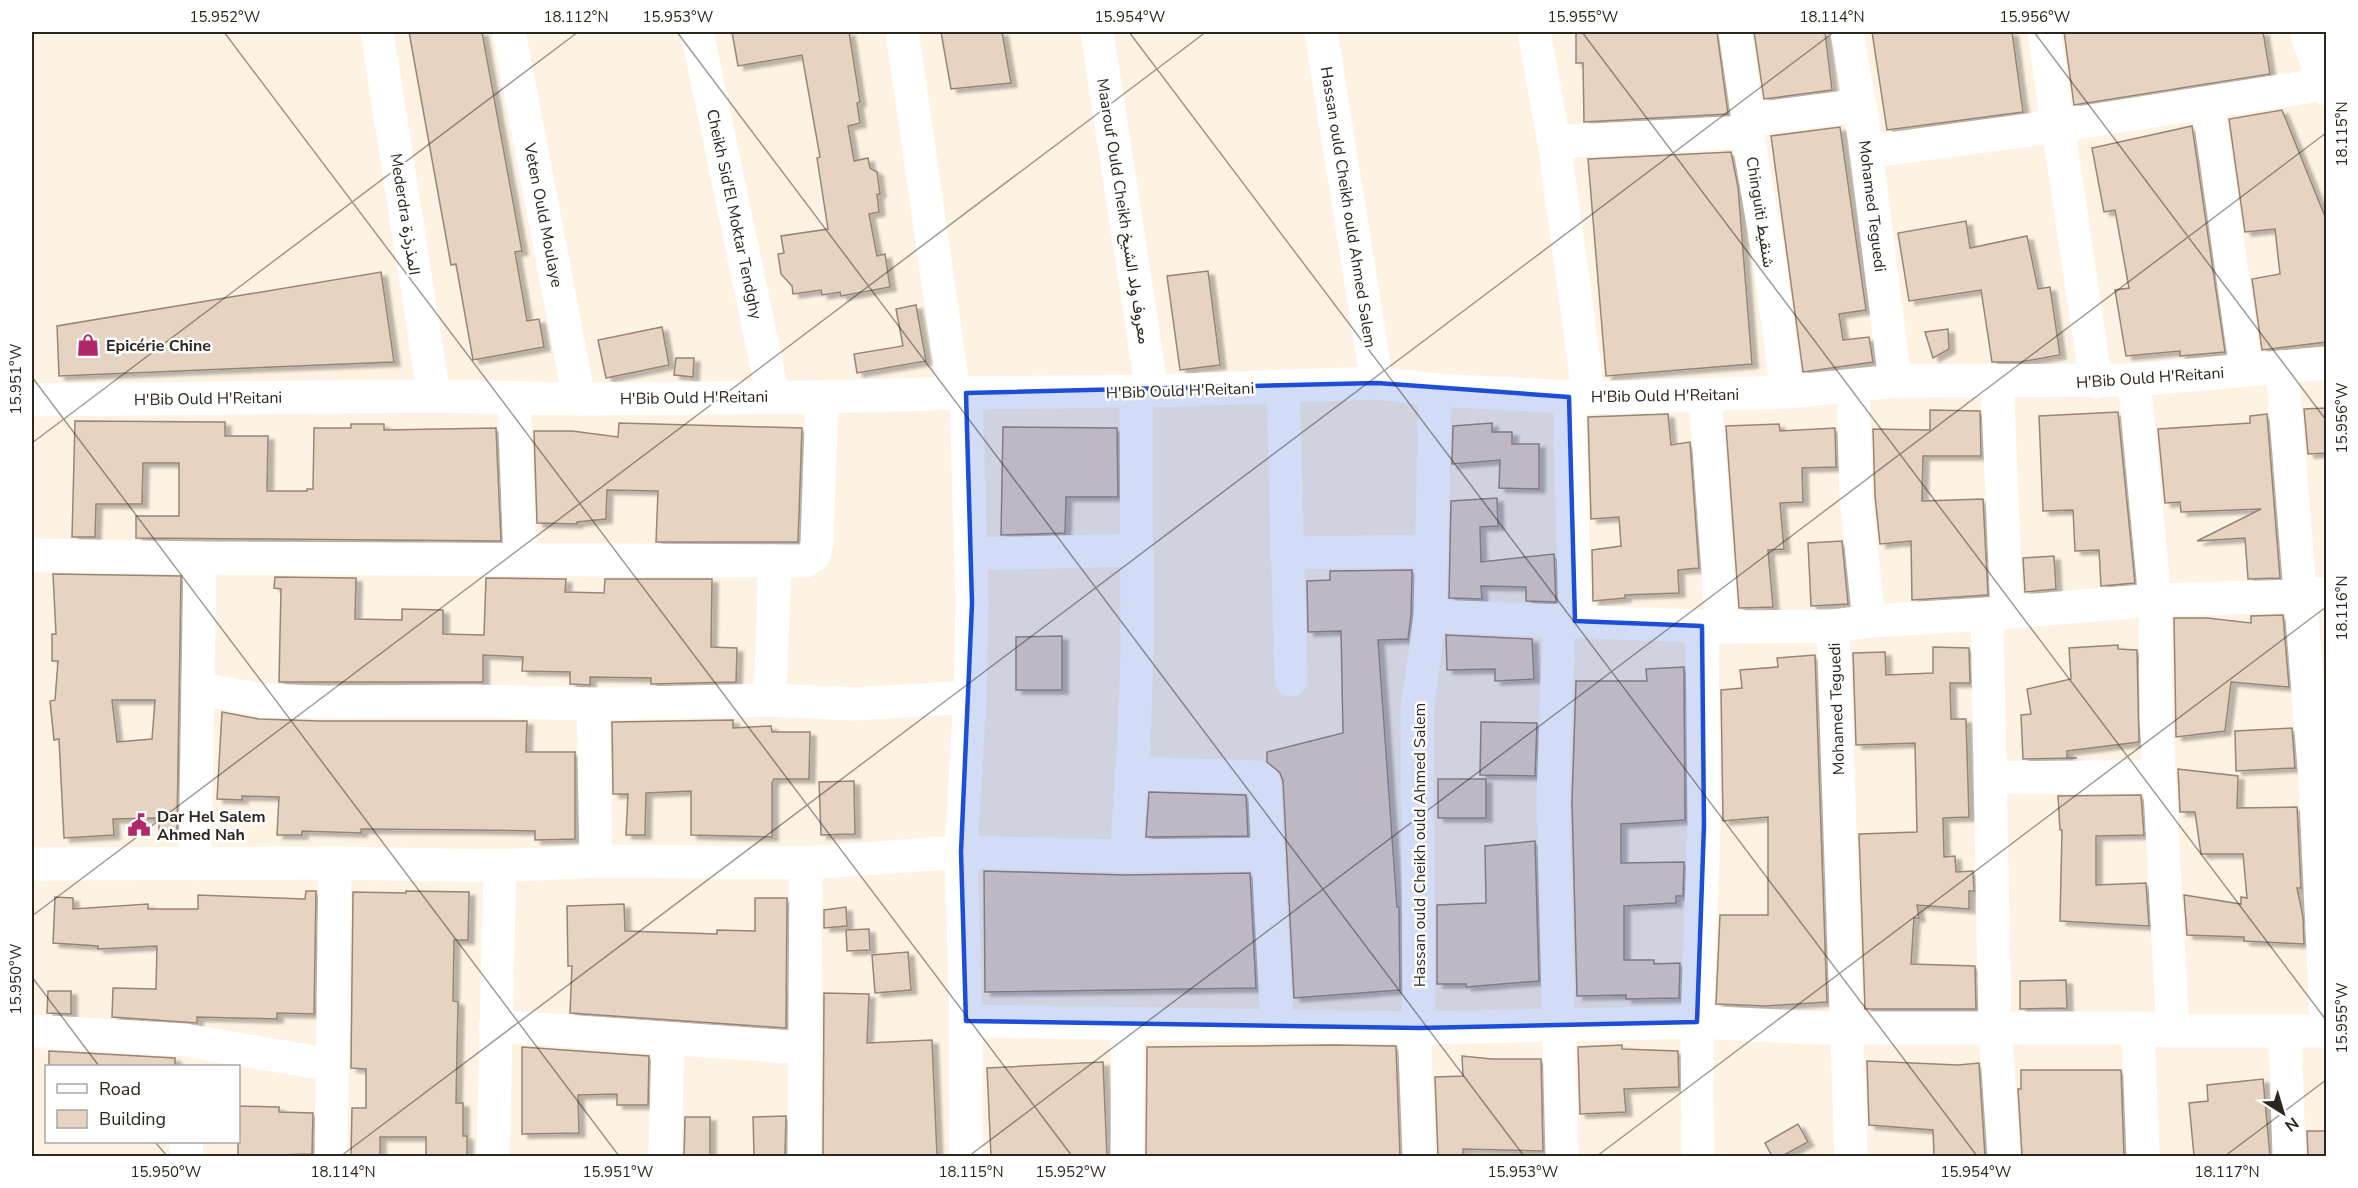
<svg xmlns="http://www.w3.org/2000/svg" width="2358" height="1188" viewBox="0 0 2358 1188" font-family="'Nunito Sans',Vazirmatn,sans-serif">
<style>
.building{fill:#e6d3c1;stroke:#978575;stroke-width:1.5;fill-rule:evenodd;filter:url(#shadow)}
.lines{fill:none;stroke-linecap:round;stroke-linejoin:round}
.minor{stroke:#fff;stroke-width:33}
.marked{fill:#1d4ed8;fill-opacity:0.2;stroke:#1d4ed8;stroke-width:4.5;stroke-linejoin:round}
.ticks{fill:none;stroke:#2b261e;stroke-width:1.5;stroke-opacity:0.45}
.labels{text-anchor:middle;stroke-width:5;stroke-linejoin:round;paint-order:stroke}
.street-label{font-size:16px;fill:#2b261e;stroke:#fff}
.poi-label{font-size:16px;font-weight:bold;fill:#2b261e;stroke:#fff;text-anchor:start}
.neatline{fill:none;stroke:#2b261e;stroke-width:2}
.ticks-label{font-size:15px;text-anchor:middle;fill:#2b261e}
</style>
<defs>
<filter id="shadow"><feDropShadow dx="6" dy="4" stdDeviation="1.5" flood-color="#0004"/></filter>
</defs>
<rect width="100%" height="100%" fill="#fef3e2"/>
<!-- building -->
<g class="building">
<polygon points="409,32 482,32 522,251 515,252 527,321 539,319 544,347 473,360 456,264 451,265"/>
<polygon points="732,32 849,32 860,102 857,103 860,123 848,126 854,161 868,158 870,168 877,172 880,194 877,194 879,212 869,214 877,256 885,254 890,287 841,296 840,292 822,295 821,290 793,294 792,286 781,274 778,254 784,253 781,236 828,229 817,158 820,157 802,55 738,66"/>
<polygon points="941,32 1002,32 1011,83 951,89"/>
<polygon points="1576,32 1717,32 1728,114 1584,122 1583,63 1576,63"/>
<polygon points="1754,32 1825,32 1832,90 1764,99"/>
<polygon points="1872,32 2012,32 2023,112 1887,130"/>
<polygon points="2064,32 2263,32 2270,74 2074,105"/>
<polygon points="2282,110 2326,219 2326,342 2262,350 2252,279 2280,274 2275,229 2245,232 2229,119"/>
<polygon points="2192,126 2225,352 2180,356 2180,351 2126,356 2115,290 2129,288 2115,210 2104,212 2092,148"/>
<polygon points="1840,127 1866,310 1839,314 1843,340 1869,337 1873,362 1803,372 1771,136"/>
<polygon points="1731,152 1738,187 1752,364 1606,376 1588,159"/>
<polygon points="1966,221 1970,248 2027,236 2038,289 2050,287 2060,355 2020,362 1992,362 1981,290 1909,301 1898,233"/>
<polygon points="1208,271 1220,365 1180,370 1167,276"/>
<polygon points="381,272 394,362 59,376 57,326"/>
<polygon points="916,305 926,361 857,373 854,354 903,346 896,309"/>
<polygon points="662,327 669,365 606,378 598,340"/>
<polygon points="1948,329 1949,349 1933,358 1925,332"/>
<polygon points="676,358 694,358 693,377 674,375"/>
<polygon points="2326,408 2326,453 2308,454 2304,409"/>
<polygon points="1930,410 1980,411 1981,456 1923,456 1922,501 1983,499 1988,595 1912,600 1911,541 1880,544 1875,496 1873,429 1930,430"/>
<polygon points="2118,412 2135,583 2101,586 2099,550 2075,551 2073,510 2043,511 2039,416"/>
<polygon points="1668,414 1671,445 1690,442 1699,568 1678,570 1679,593 1625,595 1625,598 1593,601 1592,550 1621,546 1619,517 1591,519 1588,417"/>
<polygon points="2267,414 2280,578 2248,579 2245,538 2197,541 2261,509 2181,512 2180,502 2165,503 2158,429 2250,423 2250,416"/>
<polygon points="75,421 225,422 225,436 268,436 267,491 307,491 307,489 313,489 314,428 351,428 351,424 384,424 384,430 496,428 501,541 136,538 136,516 179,516 179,463 143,463 142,504 96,504 95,537 72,537"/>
<polygon points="619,423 802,428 798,542 656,542 658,491 607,490 606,519 577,522 577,524 537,523 534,431 572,431 618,437"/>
<polygon points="1492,423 1492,432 1512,432 1512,444 1539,444 1539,489 1499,488 1500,460 1452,464 1453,426"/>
<polygon points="1779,424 1780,431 1835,428 1836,467 1802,468 1803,502 1780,503 1784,549 1768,550 1773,607 1739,608 1726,426"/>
<polygon points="1003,427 1117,428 1118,497 1066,497 1065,533 1001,535"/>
<polygon points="1497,498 1498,526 1480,527 1481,562 1554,554 1556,602 1526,601 1526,587 1481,586 1482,599 1449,598 1451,501"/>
<polygon points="1842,541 1848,604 1811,606 1808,543"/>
<polygon points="2054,556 2056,589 2025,592 2023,558"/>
<polygon points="1412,570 1411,615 1408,639 1378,640 1397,907 1399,907 1400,990 1294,998 1283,781 1280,773 1267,762 1267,752 1343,733 1341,631 1308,632 1307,581 1330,580 1330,571"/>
<path d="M53,574L181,576L177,831H159V818L113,819L114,835L64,838L59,739L54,740L50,701L55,700L58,661H52V634H56ZM112,700H155L152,739L117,742Z"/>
<polygon points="275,577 356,578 355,619 402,620 402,609 443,610 443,634 484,635 486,578 566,579 565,592 604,593 605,579 712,579 711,647 737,648 736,682 651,684 651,678 590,677 590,685 570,684 570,672 522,671 523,657 483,655 483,682 279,682 281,589 274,588"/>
<polygon points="2283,615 2289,687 2231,682 2225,731 2176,737 2174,618 2207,618 2251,623 2251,616"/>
<polygon points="1446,635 1532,639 1534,679 1495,681 1495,669 1447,670"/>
<polygon points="1062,636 1062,690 1016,690 1016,637"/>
<polygon points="2118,645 2118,649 2137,650 2139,742 2067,751 2067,757 2077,758 2023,759 2021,715 2031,714 2027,689 2071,679 2069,648"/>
<polygon points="1933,647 1969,648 1970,683 1950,683 1951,719 1966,719 1969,817 1943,818 1944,857 1955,856 1956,872 1973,871 1974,891 1969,891 1969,909 1917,905 1919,918 1914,918 1911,964 1975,966 1976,1009 1865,1009 1859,834 1917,832 1915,743 1856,745 1853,653 1885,652 1886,675 1933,673"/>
<polygon points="1815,655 1827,1002 1765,1006 1716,1004 1720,915 1768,915 1768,817 1723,821 1721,690 1742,688 1740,670 1778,667 1777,658"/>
<polygon points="1684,667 1685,820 1621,824 1621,863 1684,862 1683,896 1676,896 1676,903 1624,906 1624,960 1654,960 1654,964 1680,963 1679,998 1626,999 1626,995 1577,996 1572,801 1576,681 1647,681 1646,669"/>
<polygon points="222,712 259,719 320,721 527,721 526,752 575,752 575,839 535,840 535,831 477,830 361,829 361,833 302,831 302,835 277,835 279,797 242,796 242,800 217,799"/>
<polygon points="733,720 733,728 771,726 772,732 810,732 809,779 774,779 772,783 772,837 691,835 691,791 646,793 645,835 626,835 628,794 613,794 612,722"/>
<polygon points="1481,722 1537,723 1535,776 1480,775"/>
<polygon points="2292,728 2295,768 2236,771 2235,731"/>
<polygon points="2178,769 2238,776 2237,808 2297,807 2301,888 2297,888 2303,917 2304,944 2244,941 2244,937 2187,935 2184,895 2241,904 2241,897 2247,898 2243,854 2201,854 2195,812 2180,812"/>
<rect x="1438" y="779" width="48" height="39"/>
<polygon points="854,781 855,834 821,835 819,782"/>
<polygon points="1149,792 1246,795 1248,836 1146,837"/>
<polygon points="2141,795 2144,835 2096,836 2096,885 2146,883 2149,926 2060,921 2062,830 2060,830 2058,796"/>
<polygon points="1535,841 1539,981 1466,987 1466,984 1437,984 1437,905 1486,903 1485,846"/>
<polygon points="984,871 1126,875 1250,873 1256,988 985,992"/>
<polygon points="306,891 316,891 314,1014 277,1013 277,1019 197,1017 197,1023 112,1017 113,988 156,989 157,946 98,949 98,946 53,943 55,897 73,898 73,909 148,904 148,909 198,909 198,895 305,899"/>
<polygon points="406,891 469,892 468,940 454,940 453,1001 458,1002 456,1103 463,1103 463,1136 467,1136 467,1156 426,1156 426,1137 380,1137 380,1156 351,1156 352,1108 366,1108 366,1069 351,1068 353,892 406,893"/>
<polygon points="755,898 787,898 786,1028 570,1013 572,966 568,966 567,906 624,904 625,931 717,934 717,930 755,931"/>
<polygon points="846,907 847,926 824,928 824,910"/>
<polygon points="869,929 870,950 847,951 846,930"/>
<polygon points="908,952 911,990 875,993 872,955"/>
<polygon points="2066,980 2067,1008 2020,1009 2020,981"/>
<polygon points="48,991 71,991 71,1014 47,1013"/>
<polygon points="824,993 869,994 867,1043 932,1040 937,1156 823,1156"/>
<polygon points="1333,1045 1396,1046 1400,1156 1146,1156 1147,1047"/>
<polygon points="1622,1045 1622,1049 1678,1051 1679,1087 1624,1089 1626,1112 1580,1114 1578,1047"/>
<polygon points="522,1047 649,1056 648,1105 617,1105 617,1094 578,1095 579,1133 522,1134"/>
<polygon points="49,1051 175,1058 175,1066 49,1066"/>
<polygon points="1462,1056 1492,1059 1541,1059 1543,1151 1463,1149 1463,1156 1438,1156 1435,1077 1463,1076"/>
<polygon points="1867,1061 1958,1065 1979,1063 1985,1156 1934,1156 1933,1130 1869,1125"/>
<polygon points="1103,1062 1107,1156 991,1156 987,1068"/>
<polygon points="2021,1070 2121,1070 2124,1156 2022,1156 2018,1089 2021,1089"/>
<polygon points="2263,1079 2270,1156 2194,1156 2189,1103 2208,1101 2207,1085"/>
<polygon points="238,1106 279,1107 279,1112 313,1113 312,1154 238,1156"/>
<polygon points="786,1116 785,1156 754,1156 753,1117"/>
<polygon points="685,1117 710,1117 710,1156 684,1156"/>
<polygon points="1798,1124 1808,1142 1782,1156 1772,1156 1765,1143"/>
<polygon points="2307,1131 2326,1131 2326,1156 2308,1156"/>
</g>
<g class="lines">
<!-- minor -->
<g class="minor">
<polyline points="377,32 434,396"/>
<polyline points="509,32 579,399"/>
<polyline points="697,32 773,396"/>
<polyline points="902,32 954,393"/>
<polyline points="1097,32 1152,391"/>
<polyline points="1321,32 1377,383"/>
<polyline points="1534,32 1554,142 1589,398"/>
<polyline points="1735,32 1748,120 1747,132 1768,252 1787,392"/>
<polyline points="1847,32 1862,119 1895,381"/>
<polyline points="2044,32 2096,382"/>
<polyline points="2306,32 2326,89"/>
<polyline points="2208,103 2246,370"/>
<polyline points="1748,120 1860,105"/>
<polyline points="1554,142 1747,132"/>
<polyline points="1866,152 2058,126 2325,84"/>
<polyline points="2282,367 2315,780 2326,1016"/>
<polyline points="2134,380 2155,600 2156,717 2173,1031"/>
<polyline points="1997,381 2007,612"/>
<polyline points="1283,386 1291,680"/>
<polyline points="1853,387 1856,497 1869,621"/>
<polyline points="1705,395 1722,627"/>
<polyline points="1569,397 1575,621"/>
<polyline points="514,399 520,560"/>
<polyline points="32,400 434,396 579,399 822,397 966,393 1152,391 1377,383 1435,390 1589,398 1787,392 1895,381 2134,380 2326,363"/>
<polyline points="1287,553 1432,551"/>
<polyline points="972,554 1136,550"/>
<polyline points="32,555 200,558 805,561 814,555 817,544 822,397"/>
<polyline points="1987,614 1995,1028 2004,1156"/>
<polyline points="1430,616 1722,627 1833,626"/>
<polyline points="1559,620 1553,801 1562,1156"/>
<polyline points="198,688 260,700 321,702 473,701 593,704 770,700 854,704 970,697"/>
<polyline points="770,700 775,561"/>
<polyline points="593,704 596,861"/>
<polyline points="1131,773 1257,777 1264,782 1277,1025"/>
<polyline points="1991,778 2159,776"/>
<polyline points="1126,856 1134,742 1137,653 1136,392"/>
<polyline points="32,864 335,863 500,866 596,861 806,863 961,852 1126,856 1269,854"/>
<polyline points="195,864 200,558"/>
<polyline points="966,1021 1419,1028 1697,1022 1818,1028 2138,1028 2173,1031 2326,1031"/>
<polyline points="495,1026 806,1048"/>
<polyline points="2138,1028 2143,1156"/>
<polyline points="32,1031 185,1040 331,1065"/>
<polyline points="2285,1031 2289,1156"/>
<polyline points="186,1142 187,1156"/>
<polyline points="331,1156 335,863"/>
<polyline points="493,1156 500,866"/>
<polyline points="665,1156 668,1039"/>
<polyline points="804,1156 806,863"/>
<polyline points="966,1156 966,1021 961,852 970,697 972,603 966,393"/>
<polyline points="1127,1156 1128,1024"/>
<polyline points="1419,1156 1415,1048 1419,1028 1417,711 1430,616 1435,390"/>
<polyline points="1698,1156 1697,1022 1704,825 1702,626"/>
<polyline points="1851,1156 1833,626 1869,621 1987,614 2155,600 2302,596 2326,593"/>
</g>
</g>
<!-- marked area -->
<path class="marked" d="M1377,383L1569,397L1575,621L1702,626L1704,825L1697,1022L1419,1028L966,1021L961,852L972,603L966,393Z"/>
<!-- ticks -->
<path class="ticks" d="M224,32L1072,1156M677,32L1524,1156M1129,32L1977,1156M1582,32L2326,1020M2034,32L2326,420M32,377L619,1156M32,443L578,32M32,916L1206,32M32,977L99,1066M155,1142L167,1156M341,1156L1834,32M969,1156L2326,133M1597,1156L2326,607M2225,1156L2326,1080"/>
<!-- icons -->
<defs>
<g id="shop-bare" transform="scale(1.8)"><path d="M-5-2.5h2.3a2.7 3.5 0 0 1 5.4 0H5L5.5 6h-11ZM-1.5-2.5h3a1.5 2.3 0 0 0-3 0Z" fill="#b12869" stroke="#fff" stroke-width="2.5" paint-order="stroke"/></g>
<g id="civic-bare" transform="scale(1.8)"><path d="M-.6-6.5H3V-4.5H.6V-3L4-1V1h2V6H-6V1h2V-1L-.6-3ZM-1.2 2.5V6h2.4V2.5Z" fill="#b12869" stroke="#fff" stroke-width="2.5" paint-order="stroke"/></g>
</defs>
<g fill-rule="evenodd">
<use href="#shop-bare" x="88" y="345"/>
<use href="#civic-bare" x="139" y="825"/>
</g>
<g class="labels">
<!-- street labels -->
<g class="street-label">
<text transform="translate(1873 206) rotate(83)" y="6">Mohamed Teguedi</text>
<text transform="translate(1349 207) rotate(81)" y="6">Hassan ould Cheikh ould Ahmed Salem</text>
<text transform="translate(1124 211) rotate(81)" y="6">Maarouf Ould Cheikh معروف ولد الشيخ</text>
<text transform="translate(1761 212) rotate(81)" y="6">Chinguiti شنقيط</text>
<text transform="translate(406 214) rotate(81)" y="6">Mederdra المذرذرة</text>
<text transform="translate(735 214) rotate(78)" y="6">Cheikh Sid'El Moktar Tendghy</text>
<text transform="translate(544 215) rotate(79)" y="6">Veten Ould Moulaye</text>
<text transform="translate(2150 377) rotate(-4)" y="6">H'Bib Ould H'Reitani</text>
<text transform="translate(1180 390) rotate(-2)" y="6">H'Bib Ould H'Reitani</text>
<text transform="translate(1665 395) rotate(-1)" y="6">H'Bib Ould H'Reitani</text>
<text transform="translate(694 397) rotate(-1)" y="6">H'Bib Ould H'Reitani</text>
<text transform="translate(208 398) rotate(-1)" y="6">H'Bib Ould H'Reitani</text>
<text transform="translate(1836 709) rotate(-92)" y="6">Mohamed Teguedi</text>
<text transform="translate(1419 845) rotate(-90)" y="6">Hassan ould Cheikh ould Ahmed Salem</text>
</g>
<!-- poi labels -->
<g class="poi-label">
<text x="106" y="351">Epicérie Chine</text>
<text x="157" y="822">Dar Hel Salem<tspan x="157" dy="18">Ahmed Nah</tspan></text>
</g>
</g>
<!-- border -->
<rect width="2358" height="1188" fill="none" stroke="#ffffff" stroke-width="66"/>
<!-- legend -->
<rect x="45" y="1065" width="195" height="78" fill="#ffffff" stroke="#aaa8a5" stroke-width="1.5"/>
<rect x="57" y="1084" width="30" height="9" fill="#ffffff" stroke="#aaa8a5" stroke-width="1.5"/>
<text x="99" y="1095" font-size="18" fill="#2b261e">Road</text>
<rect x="57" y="1110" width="30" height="18" fill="#e6d3c1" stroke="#aaa8a5" stroke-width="1.5"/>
<text x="99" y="1125" font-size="18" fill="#2b261e">Building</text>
<!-- north arrow -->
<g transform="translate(2283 1113) rotate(143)" stroke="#ffffff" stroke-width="4.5" paint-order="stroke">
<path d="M0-4.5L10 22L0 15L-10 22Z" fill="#2b261e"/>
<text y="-9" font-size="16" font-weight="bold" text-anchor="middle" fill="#2b261e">N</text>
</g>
<rect x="33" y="33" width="2292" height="1122" class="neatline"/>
<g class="ticks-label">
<text x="225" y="22">15.952°W</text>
<text x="576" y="22">18.112°N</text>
<text x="678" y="22">15.953°W</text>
<text x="1130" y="22">15.954°W</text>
<text x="1583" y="22">15.955°W</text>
<text x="1832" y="22">18.114°N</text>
<text x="2035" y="22">15.956°W</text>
<text transform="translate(2342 134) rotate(-90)" y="5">18.115°N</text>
<text transform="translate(16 379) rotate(-90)" y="5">15.951°W</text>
<text transform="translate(2342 418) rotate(-90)" y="5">15.956°W</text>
<text transform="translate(2342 608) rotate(-90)" y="5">18.116°N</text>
<text transform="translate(16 979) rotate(-90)" y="5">15.950°W</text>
<text transform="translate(2342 1018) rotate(-90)" y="5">15.955°W</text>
<text x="166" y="1177">15.950°W</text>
<text x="343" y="1177">18.114°N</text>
<text x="618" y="1177">15.951°W</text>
<text x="971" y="1177">18.115°N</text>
<text x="1071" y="1177">15.952°W</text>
<text x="1523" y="1177">15.953°W</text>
<text x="1976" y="1177">15.954°W</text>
<text x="2227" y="1177">18.117°N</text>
</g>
</svg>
